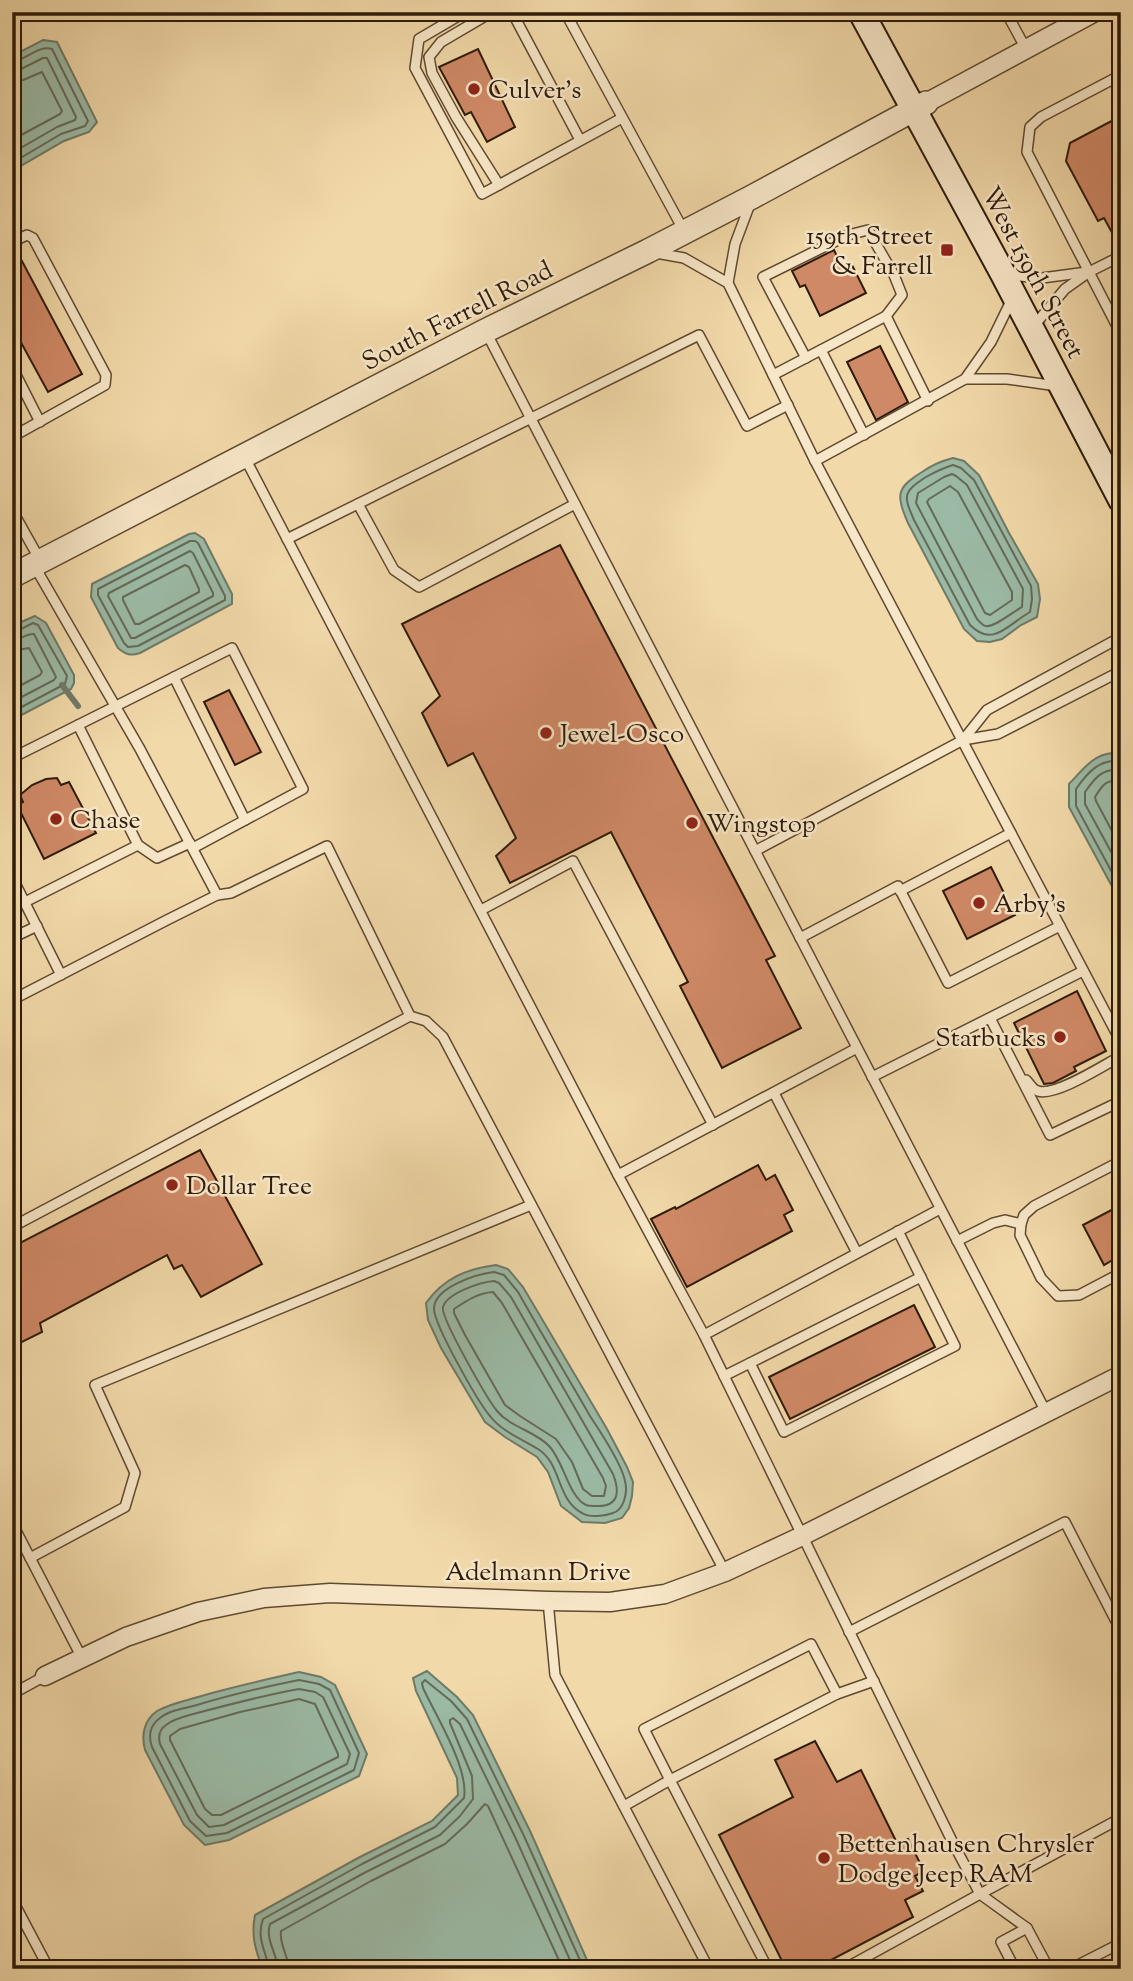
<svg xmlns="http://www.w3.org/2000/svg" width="1133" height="1981" viewBox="0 0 1133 1981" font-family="'Sorts Mill Goudy',serif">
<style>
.water{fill:#9bbaa6;stroke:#6f7a67;stroke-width:2}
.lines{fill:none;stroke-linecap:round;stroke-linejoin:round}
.shore{stroke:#646a58;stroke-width:2}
.stream{stroke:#6f7a67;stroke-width:6}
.building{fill:#cf8966;stroke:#2e1b09;stroke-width:2}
.service-casing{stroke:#5f4a31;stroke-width:12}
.minor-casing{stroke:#5f4a31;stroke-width:21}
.tertiary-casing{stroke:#5f4a31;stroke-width:26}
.secondary-casing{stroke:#2e1b09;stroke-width:28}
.service{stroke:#f7e6c7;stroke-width:9}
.minor{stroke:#f7e6c7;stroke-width:18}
.tertiary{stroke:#f7e6c7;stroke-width:23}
.secondary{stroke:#f7e6c7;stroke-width:24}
.poi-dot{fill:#8f2418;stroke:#f7e6c7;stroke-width:2.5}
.labels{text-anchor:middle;stroke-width:5;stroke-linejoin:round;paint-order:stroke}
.poi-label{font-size:26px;fill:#2e1b09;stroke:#f7e6c7;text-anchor:start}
.street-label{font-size:26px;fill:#2e1b09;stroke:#f7e6c7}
</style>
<rect width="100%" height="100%" fill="#f2d9a9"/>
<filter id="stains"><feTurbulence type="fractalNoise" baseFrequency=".00286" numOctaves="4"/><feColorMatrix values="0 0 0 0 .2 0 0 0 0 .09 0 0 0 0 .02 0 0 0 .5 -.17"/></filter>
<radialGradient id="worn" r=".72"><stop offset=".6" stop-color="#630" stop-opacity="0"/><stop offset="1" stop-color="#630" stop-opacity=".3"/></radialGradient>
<!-- water -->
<g class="water">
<polygon points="43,40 57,42 97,122 89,132 64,141 12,171 12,56"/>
<path d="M953,458L964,461L979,475L1009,533L1038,584L1040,599L1037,617L1021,625L1002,639L990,642L977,641L964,629L908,523C896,495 896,488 922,472C932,465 941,461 953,458Z"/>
<path d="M195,533L204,539L232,594V604L140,653C131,656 126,655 118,648L91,597L92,584L189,534Z"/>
<polygon points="35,616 46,623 74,675 74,683 71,689 12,720 12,626"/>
<path d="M1112,753L1121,755V903L1069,807V784C1082,771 1092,755 1112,753Z"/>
<path d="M496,1265L508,1269L523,1287L607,1429L627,1467L633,1482L632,1496L629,1508L622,1518L605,1523L582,1522L561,1506L548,1472L537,1457L505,1437L485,1422L441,1348L428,1320L426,1303C444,1278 466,1269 496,1265Z"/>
<path d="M427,1671L457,1697L473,1715L531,1833L591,1969H263C255,1950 251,1935 255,1915L358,1858L432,1821L458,1795L457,1778L416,1691L413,1678Z"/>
<path d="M299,1672L321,1677L335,1685L367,1754L359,1776L229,1840L205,1845L184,1825L145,1750C141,1735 144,1720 157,1711C169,1704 184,1701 198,1697C231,1687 265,1680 299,1672Z"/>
</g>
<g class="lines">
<!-- shore -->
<g class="shore">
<path d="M12,62C26,60 38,45 52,49L88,121L85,126L61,134L12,163"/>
<polyline points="12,71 21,69 43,58 47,58 76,117 75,120 57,127 12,153"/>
<polyline points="12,81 23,80 42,72 62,111 60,114 12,140"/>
<path d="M953,465L961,468L974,480L1031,586L1032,599L1030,612C1007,625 993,648 970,625L914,520C903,495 903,492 926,477C935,472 943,468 953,465Z"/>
<path d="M952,474L956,476L967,485L1023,589L1022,607C1014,611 994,628 986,626C983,626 979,621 977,619L916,503L918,493L944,477Z"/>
<polygon points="950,486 958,492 1012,592 1012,600 990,615 985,613 927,502 929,499"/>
<polygon points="190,541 195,541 198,543 225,596 225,600 138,646 128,647 124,643 98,595 98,589"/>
<polygon points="190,551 193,553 213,593 213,596 135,638 131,638 108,596 109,593"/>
<polygon points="185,565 189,567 199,589 199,592 139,624 135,624 123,600 123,597"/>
<polyline points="12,631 17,631 33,623 38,625 67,676 65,684 12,712"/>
<path d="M12,640C20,640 27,633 34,634L56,677L54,680L12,702"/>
<polyline points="12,651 29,648 42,672 40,675 12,690"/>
<path d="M1121,761C1099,759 1088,772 1076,789V806L1121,889"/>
<path d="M1121,770C1102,768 1095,778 1085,792V804L1121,870"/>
<path d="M1121,780C1106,780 1103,784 1095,797L1096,801L1121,848"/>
<path d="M494,1272L504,1275L518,1292C541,1333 566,1374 590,1416C600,1431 622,1465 625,1481C628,1492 624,1510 613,1513C605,1516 590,1518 582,1513C556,1499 562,1464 538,1449C522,1439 501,1431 490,1416C478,1402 433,1323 434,1308C435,1287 477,1274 494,1272Z"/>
<path d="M494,1281L499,1283L511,1297L613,1474C620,1492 619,1507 596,1506C593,1506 589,1506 586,1505C569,1497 564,1463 550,1447C536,1431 511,1428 497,1411C488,1400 440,1317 443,1307C447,1293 481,1282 494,1281Z"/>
<path d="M493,1292L502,1303L603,1478L606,1486L604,1496H592L583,1489L572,1462L556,1439L520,1416L505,1405L465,1335L454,1313V1309C466,1301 478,1293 493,1292Z"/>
<path d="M299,1680L319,1684L330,1690L359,1753L354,1770L227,1833L206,1836L190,1821L152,1747C148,1736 150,1725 160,1718C170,1710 185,1708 197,1705C230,1695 264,1687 299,1680Z"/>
<path d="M299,1689L315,1692L323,1697L350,1754L347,1764L224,1825L209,1827L197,1815L160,1744C158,1736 160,1729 166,1725C175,1718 187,1716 197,1713C231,1704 265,1695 299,1689Z"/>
<polygon points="299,1699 315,1704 338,1754 338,1757 221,1815 212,1815 205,1809 170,1740 170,1736 180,1729 240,1712"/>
<path d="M269,1969C266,1950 256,1939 263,1919L362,1864L435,1827L464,1798C469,1768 436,1716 423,1688L422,1683L425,1680L451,1701L467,1719L524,1836L584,1969"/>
<path d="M278,1969C277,1953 265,1940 270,1924L366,1872L440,1835L460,1816L473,1799L472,1776L450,1723V1720L453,1718L460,1724L516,1839L574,1969"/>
<path d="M289,1969C288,1955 279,1944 281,1931L371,1881L445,1844L467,1824L485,1804L488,1806L563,1969"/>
</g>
<!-- stream -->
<polyline class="stream" points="62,685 78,706"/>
</g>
<!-- building -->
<g class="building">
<polygon points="478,49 515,127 487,142 471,112 465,115 439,67"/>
<polygon points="1121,116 1121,249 1104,218 1098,221 1066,161 1070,143"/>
<polygon points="15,248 82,374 48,392 12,326 12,249"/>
<polygon points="834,250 842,267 851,263 866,293 820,316 805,285 800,287 792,271"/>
<polygon points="880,346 908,402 876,420 847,362"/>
<polygon points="560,545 775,956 766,960 801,1028 722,1068 680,986 688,982 611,832 510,883 496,856 516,838 473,753 448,766 422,713 440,696 402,624"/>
<polygon points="229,690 261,752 235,765 204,702"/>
<polygon points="57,778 61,785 69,782 96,833 44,859 17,805 23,802 20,795 32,785 46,779"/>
<polygon points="991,867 1015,915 967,939 943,891"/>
<polygon points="1077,991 1106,1051 1074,1067 1076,1071 1053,1083 1044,1084 1014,1023"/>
<polygon points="200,1150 262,1264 201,1297 182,1265 174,1269 167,1255 40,1323 42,1332 12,1347 12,1247"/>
<polygon points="758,1165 766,1180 775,1175 793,1210 784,1215 792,1231 687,1287 651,1219 675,1207 676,1209"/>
<polygon points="1121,1205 1121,1255 1104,1265 1083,1225"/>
<polygon points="914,1305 935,1347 790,1419 769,1377"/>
<polygon points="815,1741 837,1782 861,1770 898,1845 908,1839 924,1871 915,1876 923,1891 905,1900 913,1917 814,1969 786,1969 719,1835 793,1797 775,1760"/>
</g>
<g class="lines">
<!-- service casing -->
<g class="service-casing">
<g id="service">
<polyline points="465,12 419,39 415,68 482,194 622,118"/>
<polyline points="492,12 441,42 429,57 432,73 456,117 499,185"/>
<polyline points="512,12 580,140"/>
<polyline points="565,12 684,231"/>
<polyline points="1006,12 1026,49"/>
<polyline points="1121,75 1041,117 1030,127 1027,152 1121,334"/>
<polyline points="12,242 27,235 33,238 106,375 105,385 12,437"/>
<polyline points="656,253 684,258 728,283 815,461 1121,1042"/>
<polyline points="1007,275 1042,278 1087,272"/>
<polyline points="728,283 735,244 750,204"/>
<polyline points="1032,328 1065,289 1089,272 1121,256"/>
<polyline points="486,332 1046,1412"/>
<polyline points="821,350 864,435"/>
<polyline points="806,358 763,277 848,235 868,230 894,275 902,295 886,316"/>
<polyline points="12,367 40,422"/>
<polyline points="773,375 886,316 928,401"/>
<polyline points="965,379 1007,379 1057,386"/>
<polyline points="245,458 618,1175 704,1335 952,1841 980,1894 1121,1818"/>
<polyline points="815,461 965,379 991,342 1012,299"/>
<polyline points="1104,467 1121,458"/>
<polyline points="358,504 394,570 419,587 575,504"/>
<polyline points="12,510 40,560"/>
<polyline points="287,539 699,335 747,426 788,405"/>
<polyline points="35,567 140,749 217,895"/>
<polyline points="174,677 245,820"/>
<polyline points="78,725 138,845 157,858 190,843"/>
<polyline points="963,740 987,710 1121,637"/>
<polyline points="12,758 232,648 303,789 193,848"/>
<polyline points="755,851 963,740 998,734 1121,671"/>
<polyline points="12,877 61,975"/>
<polyline points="900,891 1011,833"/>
<polyline points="25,902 138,845"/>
<polyline points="481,910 573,861 713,1125"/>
<polyline points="12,938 37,926"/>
<polyline points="800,938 898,886 948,983 1060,926"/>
<polyline points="12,1000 167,920 217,895 231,893 327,846 410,1016 426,1021 443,1037 725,1572"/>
<polyline points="990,1018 1050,1135 1121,1101"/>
<polyline points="872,1077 1083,971"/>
<path d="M1026,1080C1030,1084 1033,1090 1038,1091C1055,1097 1104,1065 1121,1056"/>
<polyline points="774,1093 857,1253"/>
<polyline points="1121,1161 1034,1206 1024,1215 1021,1224 1020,1235 1041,1278 1058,1296 1079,1295 1121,1273"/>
<polyline points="618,1175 857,1048"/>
<polyline points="12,1227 410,1016"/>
<polyline points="957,1241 993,1223 1005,1220 1021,1224"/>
<polyline points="704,1335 940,1209"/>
<polyline points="750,1363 921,1277"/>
<polyline points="724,1376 750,1363 784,1432 955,1346 898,1231"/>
<polyline points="12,1523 82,1658"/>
<polyline points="30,1558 125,1507 135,1473 95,1385 531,1205"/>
<polyline points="548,1601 555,1675 709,1969"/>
<polyline points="849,1632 1065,1522 1121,1631"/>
<polyline points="12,1694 45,1676"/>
<polyline points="837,1694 874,1681"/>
<polyline points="624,1806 670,1780 644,1729 811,1644 837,1694 670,1780 768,1969"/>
<polyline points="12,1899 49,1969"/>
<polyline points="844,1969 980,1894 1027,1928 1049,1969"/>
<polyline points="1015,1969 1001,1942 1027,1928"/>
<polyline points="1070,1969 1121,1943"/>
</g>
</g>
<!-- minor casing -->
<g class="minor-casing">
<g id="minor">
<polyline points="926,103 1095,12"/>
<polyline points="45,1676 126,1637 198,1612 264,1598 330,1593 548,1601 610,1602 665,1594 725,1572 802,1536 1121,1375"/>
</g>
</g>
<!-- tertiary casing -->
<g class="tertiary-casing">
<polyline id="tertiary" points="12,576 485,331 648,251 752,197 926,103"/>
</g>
<!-- secondary casing -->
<g class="secondary-casing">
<polyline id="secondary" points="861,12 1003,274 1121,500"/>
</g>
<!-- service -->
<use href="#service" class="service"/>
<!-- minor -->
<use href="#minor" class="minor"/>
<!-- tertiary -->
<use href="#tertiary" class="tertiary"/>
<!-- secondary -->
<use href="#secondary" class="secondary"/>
</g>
<!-- markers -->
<g class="poi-dot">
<circle cx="474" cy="89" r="7"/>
<rect x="940" y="243" width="14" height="14" rx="3.5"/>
<circle cx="546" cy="733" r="7"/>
<circle cx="56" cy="819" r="7"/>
<circle cx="692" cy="823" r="7"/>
<circle cx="979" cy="903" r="7"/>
<circle cx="1060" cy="1037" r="7"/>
<circle cx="172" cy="1185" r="7"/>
<circle cx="824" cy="1858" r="7"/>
</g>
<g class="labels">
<!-- poi labels -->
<g class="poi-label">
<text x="488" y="98">Culver's</text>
<text x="933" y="244" text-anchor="end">159th Street<tspan x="933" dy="30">&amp; Farrell</tspan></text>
<text x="560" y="742">Jewel-Osco</text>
<text x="70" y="828">Chase</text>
<text x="706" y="832">Wingstop</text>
<text x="993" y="912">Arby's</text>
<text x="1046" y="1046" text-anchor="end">Starbucks</text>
<text x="186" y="1194">Dollar Tree</text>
<text x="838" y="1852">Bettenhausen Chrysler<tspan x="838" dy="30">Dodge Jeep RAM</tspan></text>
</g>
<!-- street labels -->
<g class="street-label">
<text transform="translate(1034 272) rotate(62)" y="9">West 159th Street</text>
<text transform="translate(457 315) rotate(-27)" y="9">South Farrell Road</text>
<text x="538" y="1580">Adelmann Drive</text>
</g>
</g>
<!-- margin -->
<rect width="1133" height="1981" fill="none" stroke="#f2d9a9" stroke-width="42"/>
<rect x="14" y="14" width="1105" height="1953" fill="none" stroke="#2e1b09" stroke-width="3.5"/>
<rect x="21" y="21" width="1091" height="1939" fill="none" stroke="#2e1b09" stroke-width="2"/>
<rect width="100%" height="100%" filter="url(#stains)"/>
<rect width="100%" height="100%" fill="url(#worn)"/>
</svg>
